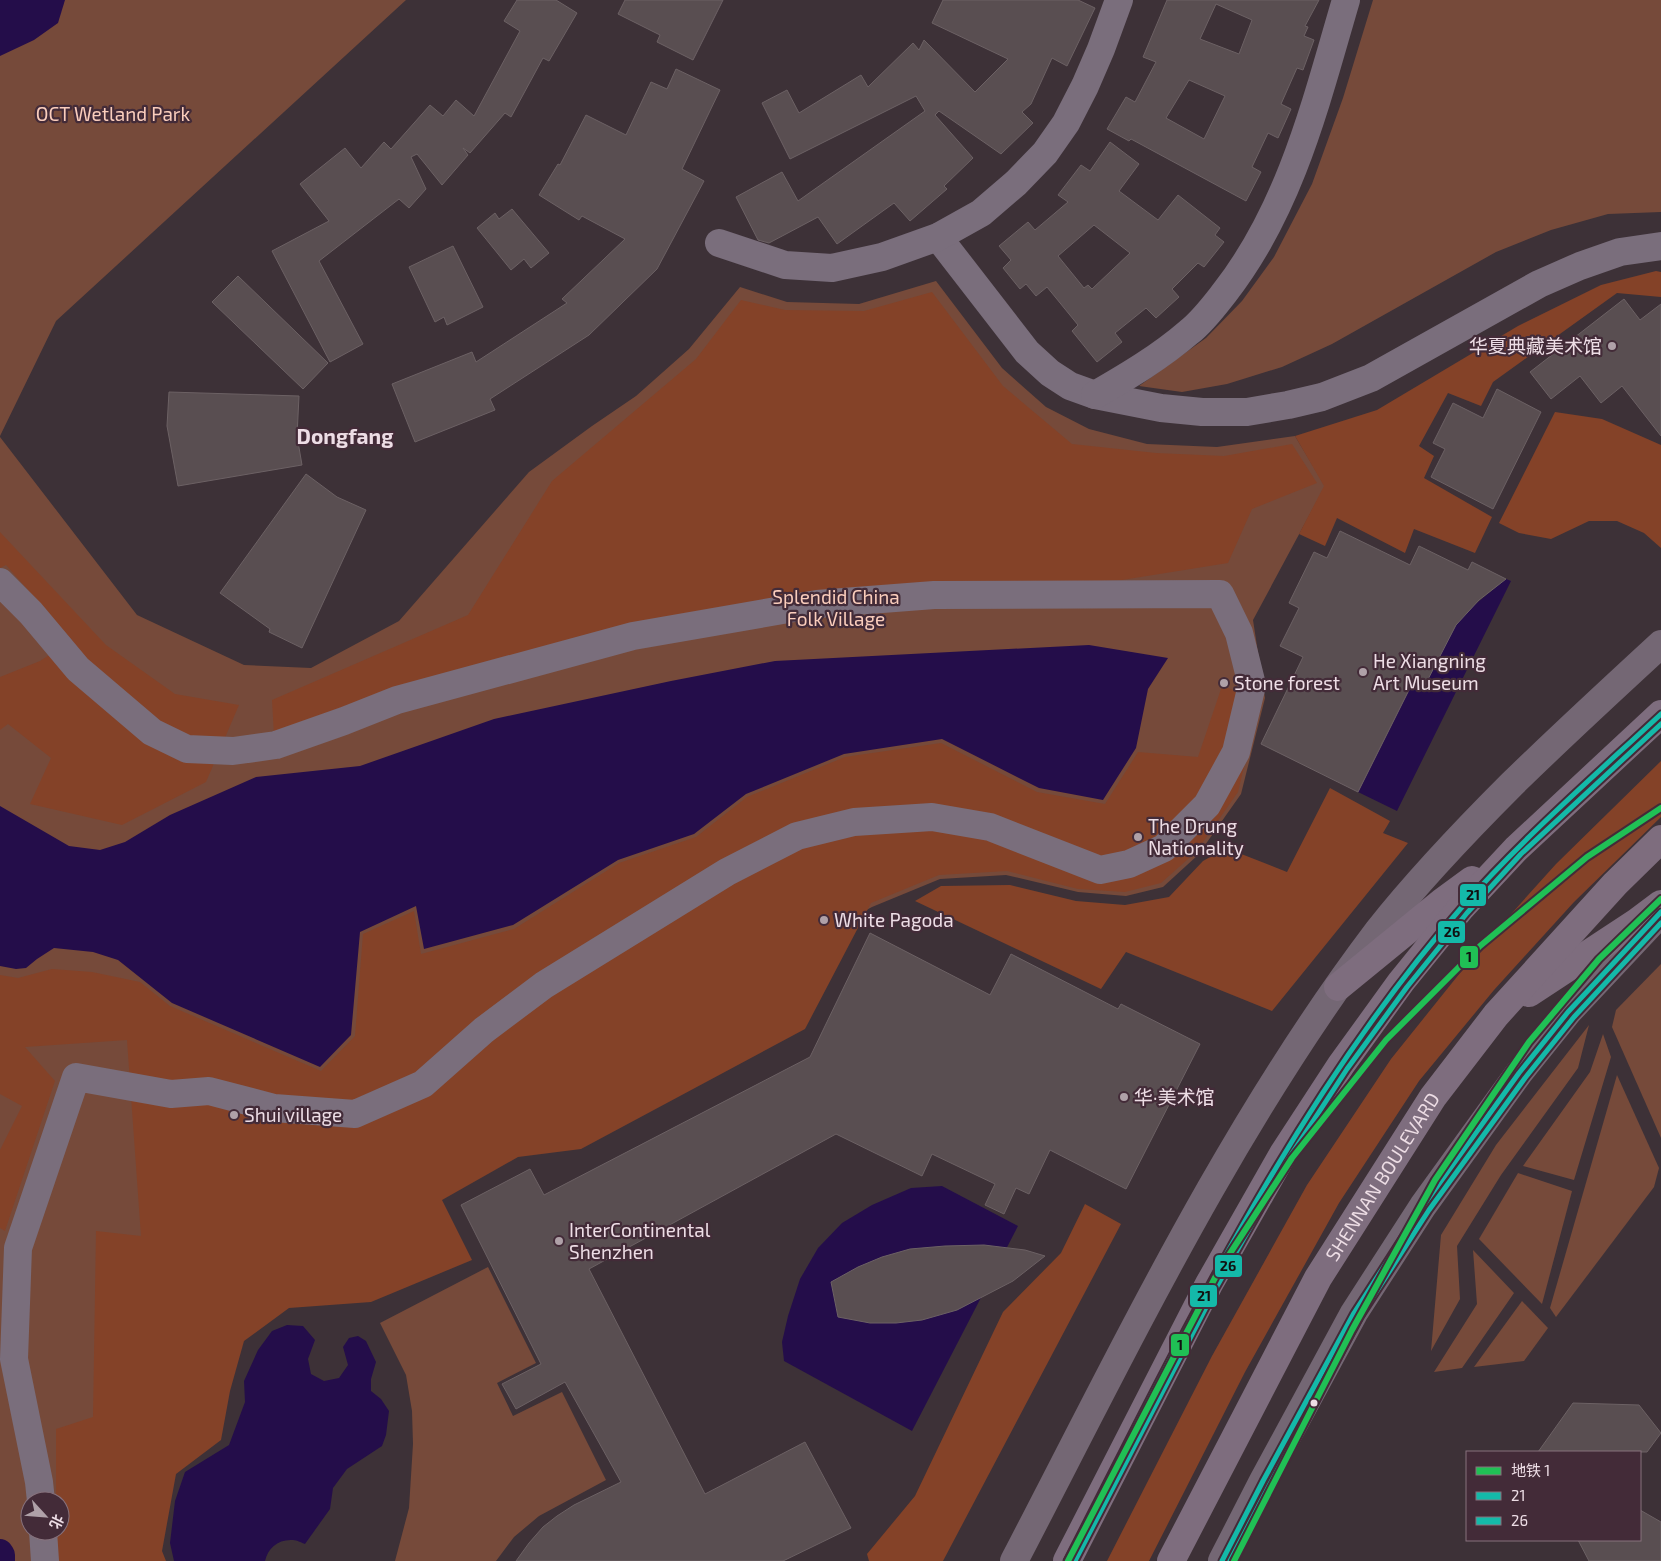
<svg xmlns="http://www.w3.org/2000/svg" width="1661" height="1561" viewBox="0 0 1661 1561" font-family="'Exo 2','Noto Sans SC',sans-serif">
<style>
.green{fill:#764a3a;fill-rule:evenodd}
.forest{fill:#844228}
.water{fill:#240d4a}
.lines{fill:none;stroke-linecap:round;stroke-linejoin:round}
.canal{stroke:#240d4a;stroke-width:26}
.building{fill:#594e51;stroke:#6c6164;fill-rule:evenodd}
.street{stroke:#7a6e7c;stroke-width:28}
.secondary{stroke:#746774;stroke-width:28}
.primary{stroke:#7e6d7e;stroke-width:28}
.bus-1-casing{stroke:#432b38;stroke-width:9}
.bus-2-casing{stroke:#432b38;stroke-width:9}
.bus-1{stroke:#14b9a9;stroke-width:5}
.bus-2{stroke:#14b9a9;stroke-width:5}
.metro-1-casing{stroke:#432b38;stroke-width:10}
.metro-1{stroke:#20c055;stroke-width:6}
.poi-dot{fill:#afa1a8;stroke:#432b38;stroke-width:2}
.bus-dot{fill:#eddde5;stroke:#432b38;stroke-width:2}
.labels{text-anchor:middle;stroke-width:4.5;stroke-linejoin:round;paint-order:stroke}
.park-label{font-size:19px;fill:#facdbc;stroke:#432b38}
.poi-label{font-size:19px;fill:#eddde5;stroke:#432b38;text-anchor:start}
.street-label{font-size:19px;fill:#eddde5;stroke:#432b38}
.quarter-label{font-size:21px;font-weight:bold;fill:#eddde5;stroke:#432b38}
.line-badge{stroke:#432b38;stroke-width:2}
.pale-badge-label{font-size:14px;text-anchor:middle;font-weight:bold;fill:#111}
</style>
<rect width="100%" height="100%" fill="#3d3137"/>
<!-- green -->
<g class="green">
<polygon points="0,0 406,0 56,321 0,436"/>
<polygon points="1373,0 1661,0 1661,212 1608,214 1551,230 1496,252 1332,344 1282,367 1227,384 1182,392 1139,386 1206,338 1242,301 1274,257 1312,184 1343,98"/>
<path d="M936,281L1002,368L1046,407L1089,429L1147,444L1217,447L1295,436L1325,486L1253,620L1265,698L1241,794L1198,855L1163,887L1126,896L1078,892L1006,875L940,879L872,907L281,1222L225,1265L150,1561H0V437L137,615L244,665L311,668L399,621L529,472L592,426L636,396L689,349L740,287L787,302L859,304ZM30,1501H60V1531H30Z"/>
<polygon points="1661,964 1661,1138 1612,1027 1616,1010"/>
<polygon points="1589,1025 1578,1068 1501,1175 1457,1246 1460,1299 1431,1351 1441,1235 1496,1145"/>
<polygon points="1603,1034 1611,1057 1574,1180 1523,1166 1590,1072"/>
<polygon points="1617,1075 1659,1168 1654,1187 1556,1317 1550,1308"/>
<polygon points="1518,1173 1572,1191 1542,1304 1479,1239"/>
<polygon points="1473,1250 1514,1293 1462,1368 1434,1372 1477,1304"/>
<polygon points="488,1267 536,1363 497,1383 513,1416 562,1392 606,1480 539,1516 514,1537 496,1561 395,1561 409,1508 413,1444 412,1411 406,1375 380,1323"/>
<polygon points="1522,1301 1548,1328 1524,1361 1474,1367"/>
</g>
<!-- forest -->
<g class="forest">
<polygon points="1656,271 1661,272 1661,297 1617,293 1493,382 1481,406 1448,393 1419,446 1434,456 1424,478 1492,517 1475,553 1414,529 1405,553 1337,518 1325,546 1299,534 1324,486 1295,436 1377,410 1518,326 1601,285"/>
<polygon points="932,292 1003,386 1072,444 1156,453 1224,456 1292,444 1317,483 1252,509 1228,563 1122,580 804,595 274,735 272,700 468,615 552,481 696,359 741,300 785,310 864,311"/>
<polygon points="1555,412 1602,419 1661,445 1661,548 1644,533 1617,521 1589,521 1551,539 1519,533 1499,523"/>
<polygon points="0,532 106,645 175,694 239,705 206,782 122,825 30,804 51,758 8,724 0,730 0,677 40,661 72,640 6,565 0,568"/>
<polygon points="1222,686 1260,700 1238,792 1196,852 1161,883 1125,892 1078,889 1007,871 939,875 871,903 805,1029 581,1149 518,1157 442,1200 472,1260 371,1302 289,1308 244,1341 230,1391 221,1440 176,1474 162,1551 166,1561 56,1561 56,1531 60,1531 60,1501 56,1501 56,1429 93,1417 96,1231 141,1236 127,1040 25,1047 55,1081 5,1231 0,1228 0,1150 22,1106 0,1094 0,975 18,978 52,969 92,972 140,982 170,1006 321,1071 355,1036 363,934 414,911 421,954 514,929 619,863 696,837 747,797 845,757 941,743 1037,792 1105,804 1138,752 1198,757"/>
<polygon points="1661,761 1661,817 1574,902 1494,990 1419,1081 1339,1203 1245,1372 1149,1561 1107,1561 1212,1356 1307,1185 1391,1059 1476,953 1556,864"/>
<polygon points="1330,788 1390,821 1383,833 1408,843 1272,1011 1126,952 1101,989 915,901 941,886 1010,885 1076,901 1125,905 1169,897 1203,861 1226,848 1287,872"/>
<polygon points="1085,1204 1121,1224 943,1561 869,1561 867,1554 915,1496 1003,1312 1061,1253"/>
</g>
<!-- water -->
<g class="water">
<polygon points="0,0 65,0 58,23 34,40 0,56"/>
<polygon points="1506,579 1511,581 1397,811 1358,792 1412,684 1448,640 1456,625 1467,611"/>
<polygon points="1089,645 1168,658 1148,689 1136,748 1103,800 1039,788 942,739 844,754 746,794 694,834 618,860 513,925 424,949 416,906 360,932 351,1035 320,1067 172,1003 118,960 93,952 54,948 37,959 26,968 16,969 0,966 0,806 69,846 100,850 125,842 170,815 256,777 360,766 494,719 671,681 775,661"/>
<polygon points="942,1186 1018,1226 912,1431 784,1361 782,1342 788,1316 800,1279 818,1248 842,1223 872,1205 911,1188"/>
<path d="M287,1325L303,1326L315,1340L308,1359L311,1374L324,1381L339,1378L348,1365L343,1347L349,1338L358,1336L366,1341L376,1362L371,1379V1391L381,1399L389,1411L386,1435L382,1446L347,1469L333,1488L330,1509L305,1544C302,1543 297,1540 293,1540C278,1539 268,1548 265,1561H174L170,1543L175,1501L185,1472L229,1445L245,1402L244,1381L258,1350L272,1331Z"/>
</g>
<g class="lines">
<!-- canal -->
<polyline class="canal" points="0,1552 2,1555 2,1561"/>
</g>
<!-- building -->
<g class="building">
<polygon points="517,0 556,0 577,13 549,61 543,58 511,117 505,113 470,153 463,148 468,155 442,185 417,154 411,157 426,189 409,208 399,199 319,261 363,344 330,362 272,251 329,221 300,184 345,148 361,168 384,142 391,149 430,105 443,116 456,100 474,116 520,31 504,21"/>
<polygon points="625,0 723,0 693,60 657,42 660,35 618,14"/>
<polygon points="943,0 1078,0 1095,8 1067,66 1052,58 1031,104 1022,112 1033,123 1001,154 939,111 935,115 973,158 944,186 947,189 910,221 894,203 837,244 818,217 769,243 758,240 736,197 782,172 798,201 925,111 916,96 790,159 762,103 787,90 799,113 861,75 868,87 913,43 919,50 924,40 975,92 1008,59 932,23"/>
<path d="M1167,0H1319L1305,26L1308,27L1304,36L1314,40L1303,70L1297,68L1281,104L1291,109L1278,138L1268,133L1252,167L1261,172L1246,201L1131,139L1129,141L1107,129L1126,97L1135,102L1156,62L1143,57ZM1216,4L1252,20L1239,54L1200,39ZM1189,80L1225,96L1204,139L1166,118Z"/>
<polygon points="676,69 720,90 682,169 704,181 657,269 589,335 490,399 495,410 415,442 392,384 472,352 476,362 567,303 562,299 625,239 582,216 579,220 539,195 558,164 560,165 586,115 626,135 651,82 667,89"/>
<path d="M1110,142L1139,164L1119,191L1158,220L1178,195L1220,228L1215,235L1224,242L1204,267L1198,263L1172,289L1179,297L1156,318L1146,308L1115,333L1122,342L1097,362L1072,331L1078,325L1047,287L1036,296L1026,284L1020,289L1003,268L1011,260L999,246L1028,222L1035,230L1068,202L1058,195L1081,165L1090,171ZM1094,225L1130,253L1092,289L1088,285L1084,288L1058,256Z"/>
<polygon points="512,209 549,253 531,268 524,259 511,270 477,228 495,213 499,219"/>
<polygon points="453,246 483,307 447,325 444,317 435,322 409,267"/>
<polygon points="238,276 328,363 303,389 212,302"/>
<polygon points="1624,299 1640,320 1661,304 1661,436 1622,386 1601,403 1580,376 1551,399 1530,372"/>
<polygon points="1497,389 1541,412 1493,509 1431,477 1445,449 1433,443 1453,403 1483,418"/>
<polygon points="169,392 299,396 297,436 302,465 178,486 167,426"/>
<polygon points="306,474 337,497 366,510 302,648 269,632 270,629 220,593"/>
<polygon points="1340,531 1410,565 1419,546 1468,570 1472,562 1506,579 1479,600 1456,625 1423,689 1412,684 1358,792 1261,744 1303,657 1280,646 1299,608 1289,603 1314,552 1327,558"/>
<polygon points="870,933 990,995 1011,954 1118,1009 1121,1004 1200,1044 1126,1189 1050,1150 1029,1194 1016,1188 1004,1214 985,1205 995,1184 932,1154 922,1176 836,1134 589,1269 705,1494 805,1442 851,1528 783,1561 516,1561 529,1543 543,1527 557,1516 574,1505 621,1482 565,1382 516,1409 502,1384 541,1364 461,1205 530,1169 544,1195 810,1057"/>
<polygon points="984,1245 1025,1250 1045,1256 1013,1281 957,1310 922,1320 896,1323 870,1323 838,1317 831,1282 858,1267 882,1257 910,1249 945,1246"/>
<polygon points="1573,1403 1639,1405 1661,1433 1647,1452 1538,1452"/>
<polygon points="1640,1510 1661,1522 1661,1561 1589,1561 1578,1540 1640,1540"/>
</g>
<g class="lines">
<!-- street -->
<g class="street">
<polyline points="938,237 1027,352 1050,373 1070,386 1095,395 1161,408 1202,412 1247,412 1288,405 1322,397 1371,378 1539,284 1580,266 1620,252 1661,246"/>
<polyline points="719,243 785,265 832,268 882,257 938,237 981,213 1016,183 1045,153 1066,123 1085,86 1101,49 1119,0"/>
<path d="M1095,395C1128,376 1160,357 1189,332C1203,321 1214,306 1225,292C1291,207 1316,102 1346,0"/>
<polyline points="0,582 31,613 78,669 152,732 187,749 233,751 276,745 344,721 397,700 633,636 817,604 934,595 1220,594 1239,633 1252,685 1236,752 1207,805 1164,848 1129,864 1100,870 990,827 932,817 854,822 797,836 727,872 544,985 484,1030 423,1084 355,1114 274,1108 209,1091 171,1094 76,1077 18,1248 14,1359 39,1482 41,1501"/>
<polyline points="43,1531 45,1561"/>
</g>
<!-- secondary -->
<g class="secondary">
<path d="M1014,1561C1126,1346 1231,1125 1378,931C1419,879 1465,831 1512,784C1561,736 1611,690 1661,644"/>
<polyline points="1222,1561 1263,1481 1354,1313 1423,1206 1519,1073 1568,1012 1659,915"/>
</g>
<!-- primary -->
<g class="primary">
<polyline points="1338,987 1442,902 1472,880"/>
<polyline points="1529,993 1637,922 1661,904"/>
<polyline points="1067,1561 1209,1284 1283,1154 1341,1065 1401,982 1461,908 1516,849 1661,714"/>
<path id="s1" d="M1171,1561L1318,1278L1433,1097L1496,1015L1615,884L1661,839"/>
</g>
<!-- bus-1 casing -->
<g class="bus-1-casing">
<g id="bus-1">
<path d="M1067,1561C1183,1335 1293,1100 1462,907C1523,838 1593,777 1661,714"/>
<polyline points="1222,1561 1263,1481 1354,1313 1423,1206 1519,1073 1568,1012 1661,912"/>
</g>
</g>
<!-- bus-2 casing -->
<g class="bus-2-casing">
<g id="bus-2">
<polyline points="1075,1561 1216,1288 1289,1158 1347,1069 1407,987 1467,913 1521,854 1661,724"/>
<polyline points="1230,1561 1270,1484 1360,1317 1429,1210 1525,1078 1574,1017 1661,923"/>
</g>
</g>
<!-- bus-1 -->
<use href="#bus-1" class="bus-1"/>
<!-- bus-2 -->
<use href="#bus-2" class="bus-2"/>
<!-- metro-1 casing -->
<g class="metro-1-casing">
<g id="metro-1">
<polyline points="1068,1561 1218,1272 1292,1158 1386,1040 1480,946 1587,857 1661,808"/>
<polyline points="1234,1561 1352,1330 1435,1180 1529,1042 1599,959 1661,899"/>
</g>
</g>
<!-- metro-1 -->
<use href="#metro-1" class="metro-1"/>
</g>
<!-- markers -->
<g class="poi-dot">
<circle cx="1612" cy="346" r="5"/>
<circle cx="1363" cy="672" r="5"/>
<circle cx="1224" cy="683" r="5"/>
<circle cx="1138" cy="837" r="5"/>
<circle cx="824" cy="920" r="5"/>
<circle cx="1124" cy="1097" r="5"/>
<circle cx="234" cy="1115" r="5"/>
<circle cx="559" cy="1241" r="5"/>
</g>
<circle class="bus-dot" cx="1314" cy="1403" r="4.5"/>
<g class="labels">
<!-- park labels -->
<g class="park-label">
<text x="113" y="121">OCT Wetland Park</text>
<text x="836" y="604">Splendid China<tspan x="836" dy="22">Folk Village</tspan></text>
</g>
<!-- poi labels -->
<g class="poi-label">
<text x="1602" y="353" text-anchor="end">华夏典藏美术馆</text>
<text x="1373" y="668">He Xiangning<tspan x="1373" dy="22">Art Museum</tspan></text>
<text x="1234" y="690">Stone forest</text>
<text x="1148" y="833">The Drung<tspan x="1148" dy="22">Nationality</tspan></text>
<text x="834" y="927">White Pagoda</text>
<text x="1134" y="1104">华·美术馆</text>
<text x="244" y="1122">Shui village</text>
<text x="569" y="1237">InterContinental<tspan x="569" dy="22">Shenzhen</tspan></text>
</g>
<!-- street labels -->
<g class="street-label">
<text dy="7" stroke="none"><textPath href="#s1" startOffset="439">SHENNAN BOULEVARD</textPath></text>
</g>
<!-- quarter labels -->
<g class="quarter-label">
<text x="345" y="444">Dongfang</text>
</g>
</g>
<g class="line-badge">
<rect x="1459" y="883" width="28" height="24" rx="5" fill="#14b9a9"/>
<rect x="1437" y="920" width="29" height="24" rx="5" fill="#14b9a9"/>
<rect x="1459" y="945" width="20" height="24" rx="5" fill="#20c055"/>
<rect x="1214" y="1254" width="29" height="24" rx="5" fill="#14b9a9"/>
<rect x="1189" y="1284" width="29" height="24" rx="5" fill="#14b9a9"/>
<rect x="1170" y="1333" width="20" height="24" rx="5" fill="#20c055"/>
</g>
<g class="pale-badge-label">
<text x="1473" y="900">21</text>
<text x="1452" y="937">26</text>
<text x="1469" y="962">1</text>
<text x="1228" y="1271">26</text>
<text x="1204" y="1301">21</text>
<text x="1180" y="1350">1</text>
</g>
<!-- legend -->
<rect x="1466" y="1451" width="175" height="90" fill="#432b38" stroke="#87727d"/>
<rect x="1476" y="1467" width="25" height="8" fill="#20c055" stroke="#87727d"/>
<text x="1511" y="1476" font-size="15" fill="#eddde5">地铁 1</text>
<rect x="1476" y="1492" width="25" height="8" fill="#14b9a9" stroke="#87727d"/>
<text x="1511" y="1501" font-size="15" fill="#eddde5">21</text>
<rect x="1476" y="1517" width="25" height="8" fill="#14b9a9" stroke="#87727d"/>
<text x="1511" y="1526" font-size="15" fill="#eddde5">26</text>
<!-- north arrow -->
<g transform="translate(45 1516) rotate(116)"><circle r="24" fill="#432b38" stroke="#87727d"/>
<path d="M0-4L9 19L0 12L-9 19Z" fill="#afa1a8"/>
<text y="-8" font-size="14" font-weight="bold" text-anchor="middle" fill="#eddde5">北</text>
</g>
</svg>
